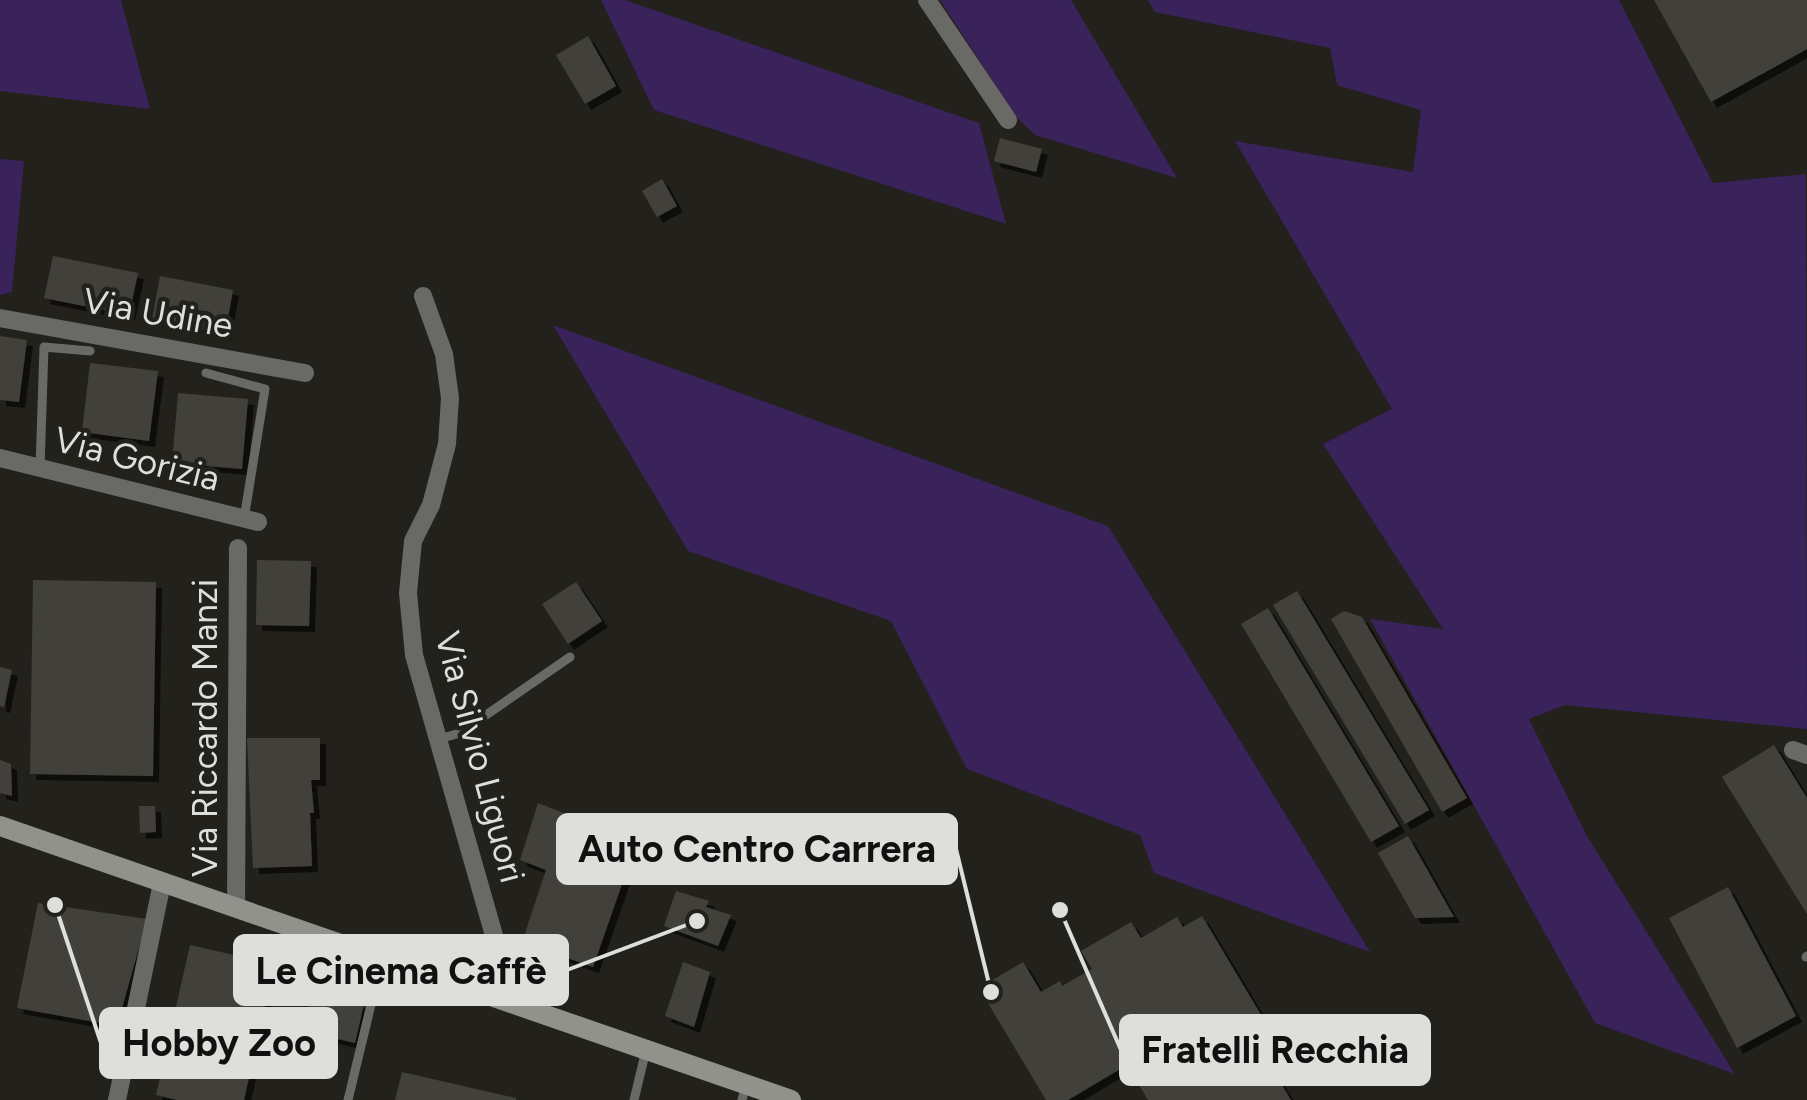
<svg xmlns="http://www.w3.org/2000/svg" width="1807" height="1100" viewBox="0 0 1807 1100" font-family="Figtree,sans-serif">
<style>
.green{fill:#3a225b}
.building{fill:#42413a;filter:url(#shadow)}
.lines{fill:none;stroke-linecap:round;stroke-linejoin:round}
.lane{stroke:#696965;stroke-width:9}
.street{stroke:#696965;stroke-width:18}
.secondary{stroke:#92928c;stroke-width:20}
.labels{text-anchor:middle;stroke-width:9;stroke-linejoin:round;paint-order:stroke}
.street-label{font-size:35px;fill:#dededa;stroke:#22211b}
.leader{fill:none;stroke:#dededa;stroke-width:4}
.callout-dot{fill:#dededa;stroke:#22211b;stroke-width:4}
.callout{fill:#dededa;stroke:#dededa;stroke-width:4}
.callout-label{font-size:38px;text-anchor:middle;font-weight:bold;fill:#111}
</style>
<defs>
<filter id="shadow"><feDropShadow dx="6" dy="6" stdDeviation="0" flood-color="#0009"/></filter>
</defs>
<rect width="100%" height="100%" fill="#22211b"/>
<!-- green -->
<g class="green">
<polygon points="0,0 121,0 150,109 0,91"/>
<polygon points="601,0 625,0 979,123 1006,224 654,110"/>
<polygon points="940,0 1071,0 1177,178 1035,135 1016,117"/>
<polygon points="1148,0 1619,0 1713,183 1806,174 1807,729 1565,705 1529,719 1587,836 1735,1074 1595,1023 1370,619 1443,629 1323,444 1392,409 1235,141 1413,172 1421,110 1337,85 1330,48 1155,12"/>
<polygon points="0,159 24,161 12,292 0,295"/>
<polygon points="553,325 1108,526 1370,952 1154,873 1140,835 967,769 891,621 688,551"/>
</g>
<!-- building -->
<g class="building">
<polygon points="1654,0 1807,0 1807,49 1711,102"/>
<polygon points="588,36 616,86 585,104 556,55"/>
<polygon points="1000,138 1042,149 1036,172 994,161"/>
<polygon points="662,179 677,206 657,217 642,191"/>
<polygon points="53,256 138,273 129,315 44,298"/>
<polygon points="160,276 233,290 225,334 152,320"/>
<polygon points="0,336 27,340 19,402 0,400"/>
<polygon points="90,363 158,371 149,441 82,432"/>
<polygon points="178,393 248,399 242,469 172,463"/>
<polygon points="257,560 311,561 309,626 256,625"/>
<polygon points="33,580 156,582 153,776 30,774"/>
<polygon points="576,582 602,621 568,644 542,604"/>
<polygon points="1297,591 1429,810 1405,824 1273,605"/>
<polygon points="1268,608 1399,826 1371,842 1241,624"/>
<polygon points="1344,611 1362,617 1467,798 1442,812 1331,619"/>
<polygon points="0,667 12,670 4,707 0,706"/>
<polygon points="247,738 320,738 320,780 311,780 314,813 310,813 312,866 253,868"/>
<polygon points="1774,745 1807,798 1807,914 1722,777"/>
<polygon points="0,760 11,764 12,796 0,793"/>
<polygon points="538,803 571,816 569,824 636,844 593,967 522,942 546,870 520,860"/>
<polygon points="139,806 155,806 156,832 140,833"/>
<polygon points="1408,836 1454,917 1415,918 1378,853"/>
<polygon points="1728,887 1796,1016 1737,1048 1669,918"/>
<polygon points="676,891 709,901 706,907 731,915 718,946 664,926"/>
<polygon points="38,903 147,919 117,1026 17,1008"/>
<polygon points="1202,916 1267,1025 1259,1030 1284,1073 1277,1077 1291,1100 1148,1100 1127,1065 1068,1100 1046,1100 979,988 1023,962 1041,992 1060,981 1062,986 1092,969 1081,951 1131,922 1141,938 1177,917 1183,927"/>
<polygon points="190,945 274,964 244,1100 177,1100 156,1095"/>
<polygon points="683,962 710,972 694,1027 665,1016"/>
<polygon points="312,992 364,1004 355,1043 303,1031"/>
<polygon points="402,1072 516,1098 516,1100 395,1100"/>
</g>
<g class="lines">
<!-- lane -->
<g class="lane">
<polyline points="206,373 265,389 244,519"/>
<polyline points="40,468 44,347 90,351"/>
<polyline points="439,739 460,733 570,657"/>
<polyline points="1806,957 1807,956"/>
<polyline points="348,1100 382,959"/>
<polyline points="634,1100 646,1050"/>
<polyline points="742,1100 746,1085"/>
</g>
<!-- street -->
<g class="street">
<polyline points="927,0 1008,120"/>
<polyline points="423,296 444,354 450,398 447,444 431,505 413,541 408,593 414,655 499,953 508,1002"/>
<polyline points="0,318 305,373"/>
<polyline points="0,458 258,522"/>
<polyline points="1793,750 1807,755"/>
<polyline points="236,908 238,548"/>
<polyline points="117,1100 162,883"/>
</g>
<!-- secondary -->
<polyline class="secondary" points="0,826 791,1100"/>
</g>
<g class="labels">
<!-- street labels -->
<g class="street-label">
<text transform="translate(158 313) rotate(10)" y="12">Via Udine</text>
<text transform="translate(137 459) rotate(14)" y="12">Via Gorizia</text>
<text transform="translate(205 728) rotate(-90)" y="12">Via Riccardo Manzi</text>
<text transform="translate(480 757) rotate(75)" y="12">Via Silvio Liguori</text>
</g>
</g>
<!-- callouts -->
<path class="leader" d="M991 992L956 849M697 921L567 970M55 905L101 1043M1060 910L1121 1050"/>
<g class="callout-dot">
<circle cx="991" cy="992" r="10"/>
<circle cx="697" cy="921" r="10"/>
<circle cx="55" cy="905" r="10"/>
<circle cx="1060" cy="910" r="10"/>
</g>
<g class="callout">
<rect x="558" y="815" width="398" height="68" rx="10"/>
<rect x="235" y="936" width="332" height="68" rx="10"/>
<rect x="101" y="1009" width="235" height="68" rx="10"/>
<rect x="1121" y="1016" width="308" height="68" rx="10"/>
</g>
<g class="callout-label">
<text x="757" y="862">Auto Centro Carrera</text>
<text x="401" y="984">Le Cinema Caffè</text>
<text x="219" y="1056">Hobby Zoo</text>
<text x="1275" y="1063">Fratelli Recchia</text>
</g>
</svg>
